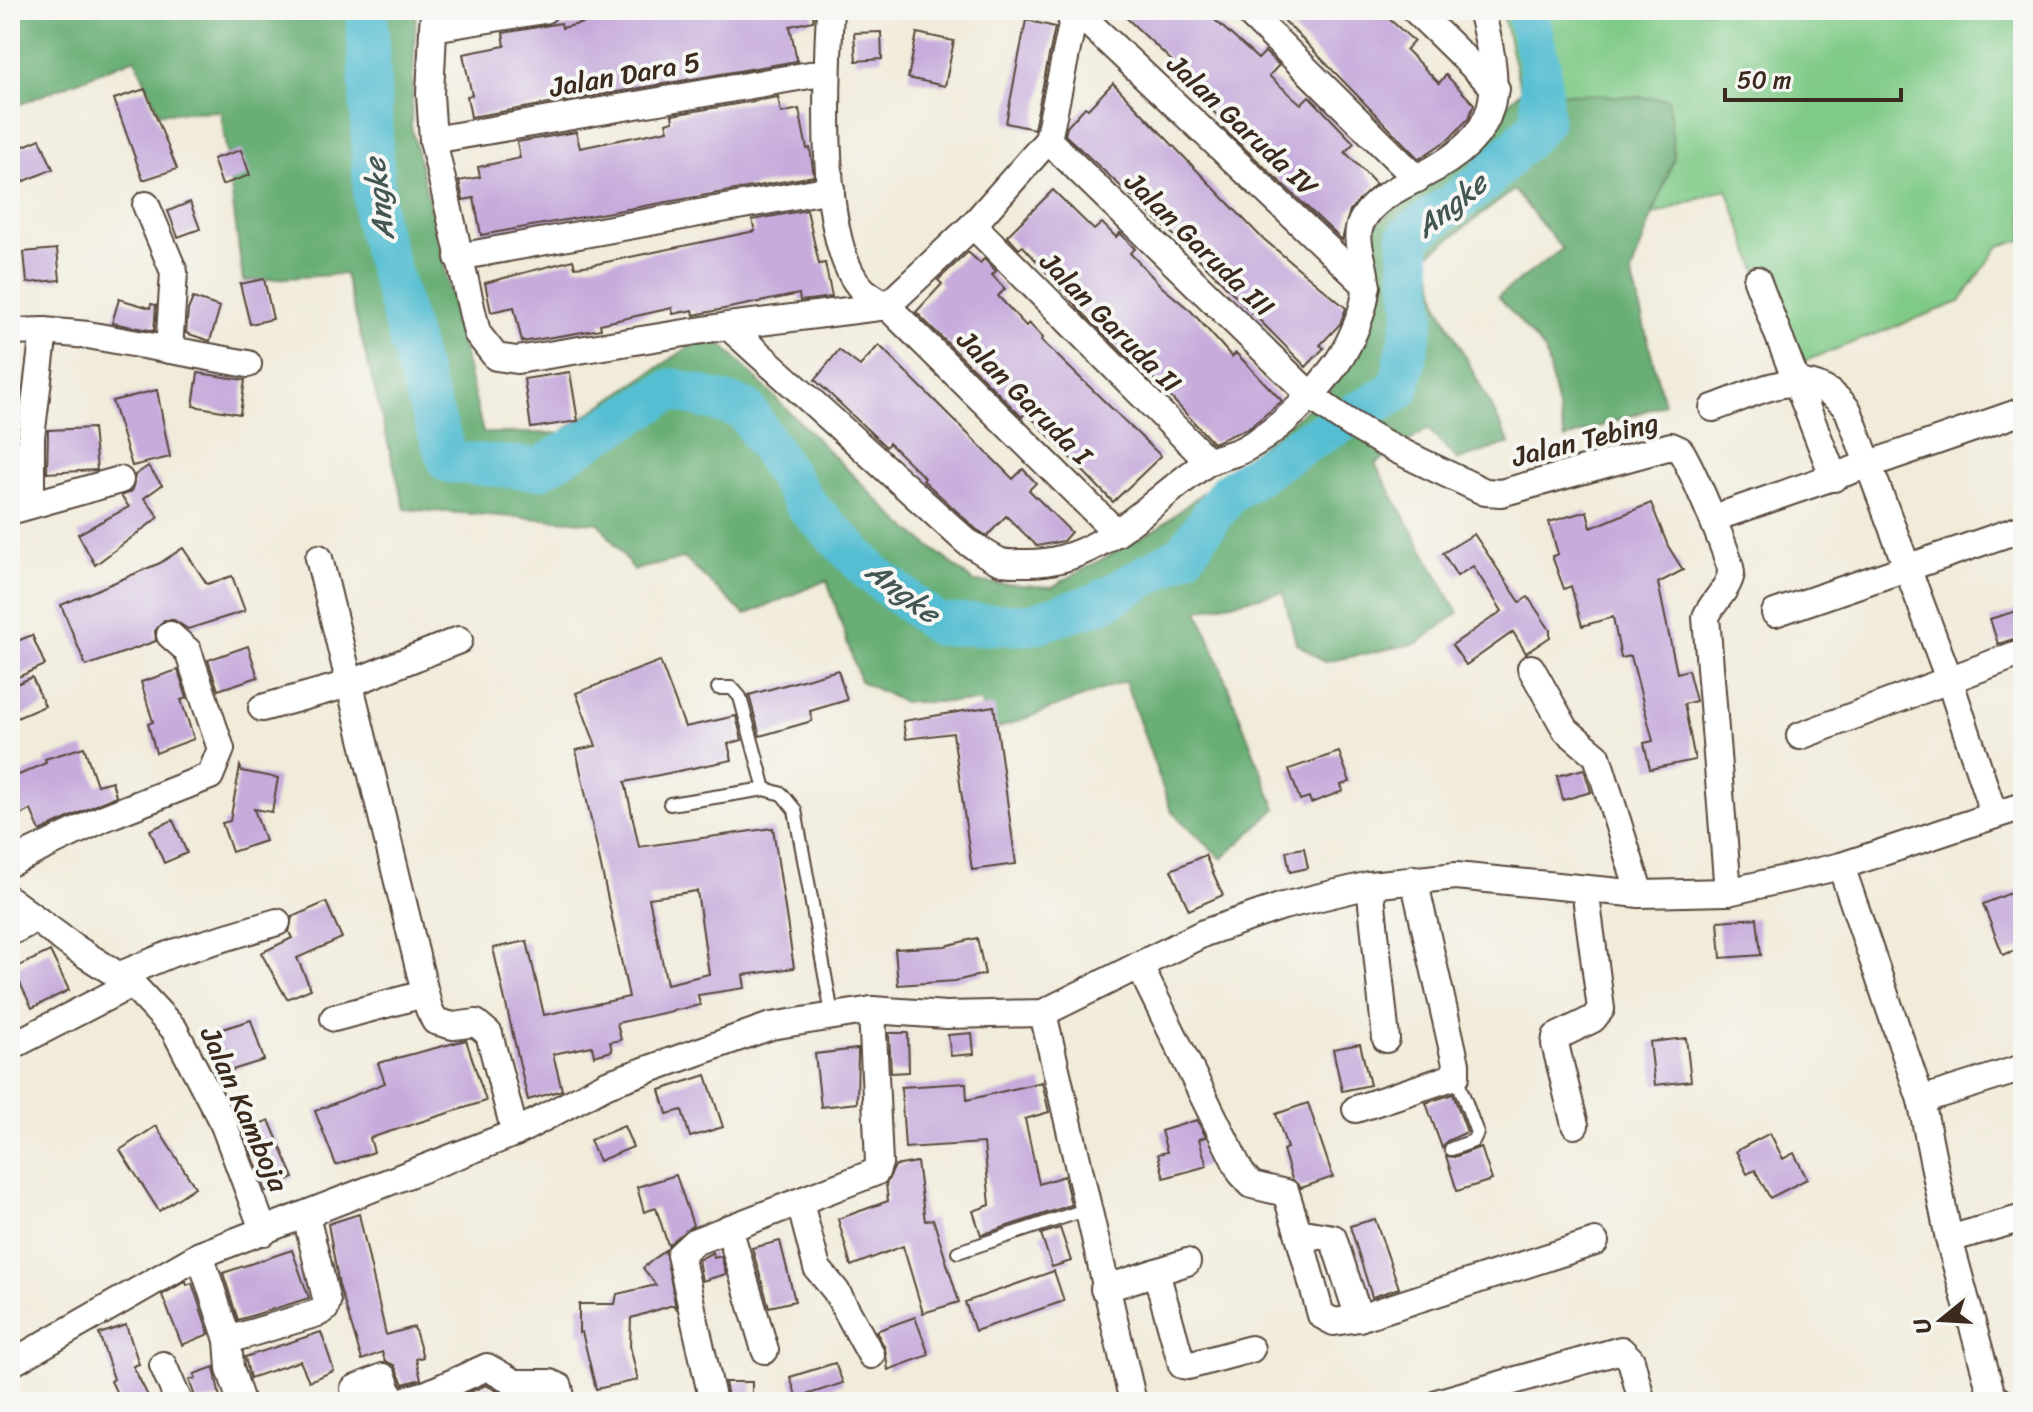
<svg xmlns="http://www.w3.org/2000/svg" width="2033" height="1412" viewBox="0 0 2033 1412" font-family="Sriracha,sans-serif">
<style>
.green{fill:#7fca87;stroke:#5d7a52;stroke-width:2}
.forest{fill:#67ae74;stroke:#516c49;stroke-width:2}
.lines{fill:none;stroke-linecap:round;stroke-linejoin:round}
.river{stroke:#55bed2;stroke-width:42}
.building{fill:#c6abdb;fill-rule:evenodd}
.lane-casing{stroke:#56473a;stroke-width:16}
.street-casing{stroke:#56473a;stroke-width:30}
.lane{stroke:#fff;stroke-width:12}
.street{stroke:#fff;stroke-width:26}
.labels{text-anchor:middle;stroke-width:8;stroke-linejoin:round;paint-order:stroke}
.street-label{font-size:28px;fill:#3b2a1e;stroke:#f6f6f2}
.water-label{font-size:30px;font-style:italic;fill:#435654;stroke:#f6f6f2}
</style>
<rect width="100%" height="100%" fill="#f6f6f2"/>
<filter id="ink" filterUnits="userSpaceOnUse"><feTurbulence type="fractalNoise" baseFrequency=".0125" numOctaves="2"/><feDisplacementMap in="SourceGraphic" scale="16" xChannelSelector="R" yChannelSelector="G"/><feConvolveMatrix kernelMatrix="1 2 1 2 8 2 1 2 1" color-interpolation-filters="sRGB"/></filter>
<filter id="wash" filterUnits="userSpaceOnUse"><feTurbulence type="fractalNoise" baseFrequency=".006" numOctaves="4" result="noise"/><feDisplacementMap in="SourceGraphic" scale="32" xChannelSelector="R" yChannelSelector="G"/><feGaussianBlur stdDeviation="1.8" result="paint"/><feColorMatrix in="noise" values="0 0 0 0 0 0 0 0 0 0 0 0 0 0 0 0 0 1.4 0 .05"/><feComposite in="paint" operator="in"/></filter>
<g filter="url(#wash)">
<rect width="100%" height="100%" fill="#f1ebd9"/>
<!-- green -->
<polygon class="green" points="1502,10 2023,10 2023,240 1999,246 1960,302 1792,366 1727,189 1653,215 1674,157 1668,99 1521,91"/>
<!-- forest -->
<polygon class="forest" points="10,10 416,10 411,126 483,433 560,433 710,333 901,523 974,582 1052,587 1157,529 1332,389 1359,292 1364,236 1521,91 1668,99 1674,157 1631,273 1664,404 1565,439 1545,351 1498,296 1562,249 1514,190 1428,255 1439,306 1510,443 1458,460 1428,429 1375,464 1458,613 1418,643 1325,662 1296,643 1283,592 1198,610 1276,809 1222,859 1171,811 1125,681 986,733 981,702 903,702 860,681 827,580 745,615 684,558 634,570 599,523 405,509 345,274 243,281 221,111 159,113 135,58 10,108"/>
<g class="lines">
<!-- river -->
<polyline class="river" points="367,10 375,219 423,387 449,462 539,469 673,389 745,409 806,505 872,573 939,625 1032,624 1099,603 1185,553 1228,493 1296,448 1399,389 1415,313 1408,236 1482,183 1542,122 1540,68 1527,10"/>
</g>
<g id="blocks">
<!-- building -->
<g class="building">
<polygon points="651,10 814,10 813,21 790,26 797,61 471,117 467,96 472,95 463,54 505,46 503,33 561,23 562,28 633,11 634,14"/>
<polygon points="1118,10 1204,10 1258,59 1265,52 1279,65 1269,76 1301,104 1309,96 1354,143 1345,152 1376,184 1350,210 1342,240 1223,128 1227,125 1181,80 1184,77 1169,64 1172,61"/>
<polygon points="1274,10 1379,10 1414,41 1406,50 1439,83 1446,75 1474,104 1469,118 1450,138 1419,159"/>
<polygon points="1026,20 1055,27 1034,129 1006,123"/>
<polygon points="881,32 882,59 856,61 854,33"/>
<polygon points="917,33 954,41 945,86 908,78"/>
<polygon points="1113,83 1260,236 1346,308 1340,324 1320,345 1324,348 1306,367 1191,251 1065,135 1067,127 1085,107 1088,109"/>
<polygon points="145,89 177,169 143,180 114,99"/>
<polygon points="778,97 781,113 799,109 807,149 810,148 814,176 481,235 474,198 463,200 459,181 480,177 478,167 520,158 517,142 576,132 580,148 668,130 666,123 673,121 672,115"/>
<polygon points="40,139 53,169 18,184 10,165 10,152"/>
<polygon points="241,150 250,175 222,185 213,159"/>
<polygon points="1053,190 1094,230 1102,223 1116,237 1120,233 1135,249 1130,253 1162,287 1191,311 1232,357 1236,353 1282,401 1249,428 1213,443 1140,364 1137,367 1082,312 1023,246 1019,249 1007,236"/>
<polygon points="190,202 200,229 178,237 168,211"/>
<polygon points="807,210 819,264 825,263 832,297 800,301 799,294 694,315 693,310 673,314 672,308 600,324 601,329 522,342 514,307 491,312 485,283 573,260 575,267 592,265 755,231 752,220"/>
<polygon points="57,249 60,280 27,283 24,252"/>
<polygon points="968,252 980,263 984,259 996,271 992,275 1005,289 998,296 1026,326 1029,323 1043,338 1041,340 1161,456 1113,502 1026,412 1022,417 916,312 942,284 938,280"/>
<polygon points="264,279 273,319 250,324 240,284"/>
<polygon points="193,298 220,307 210,341 186,333 188,310"/>
<polygon points="119,299 150,308 151,304 156,305 154,331 112,323"/>
<polygon points="879,345 1013,479 1023,469 1036,483 1029,490 1071,532 1063,541 1037,546 1006,516 987,536 976,529 923,480 925,478 889,443 886,447 815,380 839,350 860,366"/>
<polygon points="570,372 578,421 531,428 524,379"/>
<polygon points="198,373 245,380 240,414 193,406"/>
<polygon points="157,390 170,457 132,466 112,401"/>
<polygon points="93,428 97,470 47,473 48,430"/>
<polygon points="148,466 162,485 144,498 159,517 95,565 78,534 129,507 121,496 132,491 135,475"/>
<polygon points="1651,503 1668,546 1683,570 1658,583 1677,673 1688,670 1696,701 1684,704 1695,760 1650,769 1644,743 1653,741 1631,656 1621,658 1613,617 1582,626 1571,586 1564,589 1552,556 1558,554 1549,522 1587,511 1591,528"/>
<polygon points="1474,534 1520,602 1528,597 1550,630 1550,637 1526,653 1513,632 1466,665 1452,645 1502,611 1473,566 1457,576 1443,553"/>
<polygon points="183,548 207,584 232,576 245,611 188,629 174,620 164,620 155,631 156,641 86,666 61,605 160,563"/>
<polygon points="2023,609 2023,636 1998,644 1990,619"/>
<polygon points="32,635 45,665 16,678 10,664 10,644"/>
<polygon points="248,646 258,677 218,690 208,660"/>
<path d="M660,661L685,727L736,716L742,740L728,744L732,760L625,782L639,847L773,828L794,968L743,975L745,988L698,995L700,1005L617,1023L621,1040L610,1042L612,1051L594,1056L592,1046L553,1054L562,1090L528,1100L493,948L527,941L544,1015L629,997L576,750L596,746L576,693ZM697,891L709,974L667,984L649,898Z"/>
<polygon points="178,670 187,698 181,700 194,739 156,753 148,724 153,722 141,682"/>
<polygon points="838,670 847,700 810,711 812,721 760,736 749,695"/>
<polygon points="32,677 45,706 17,718 10,703 10,687"/>
<polygon points="994,706 1016,864 972,870 953,733 906,739 903,721"/>
<polygon points="84,747 97,785 112,781 116,796 40,831 31,810 20,815 10,792 10,779 46,763 45,759"/>
<polygon points="1339,752 1350,782 1341,785 1343,791 1311,803 1309,797 1300,800 1289,769"/>
<polygon points="240,766 242,771 278,778 272,812 254,809 265,841 232,852 222,823 230,821"/>
<polygon points="1584,769 1591,792 1563,800 1557,776"/>
<polygon points="173,820 187,853 164,863 150,830"/>
<polygon points="1304,848 1308,868 1290,872 1286,851"/>
<polygon points="1205,855 1223,895 1189,910 1171,870"/>
<polygon points="2023,888 2023,947 2003,955 1983,904"/>
<polygon points="326,902 342,938 297,958 311,989 287,999 261,953 292,938 289,932 292,917"/>
<polygon points="1757,918 1761,955 1721,958 1718,921"/>
<polygon points="977,938 985,974 955,981 898,985 895,949 945,946"/>
<polygon points="50,951 69,990 32,1008 13,969"/>
<polygon points="251,1020 264,1060 226,1072 213,1032"/>
<polygon points="889,1033 908,1033 909,1072 891,1073"/>
<polygon points="972,1033 974,1054 951,1056 948,1035"/>
<polygon points="1686,1038 1691,1081 1655,1085 1650,1042"/>
<polygon points="466,1040 486,1101 370,1138 374,1152 336,1165 315,1111 385,1083 378,1063"/>
<polygon points="1360,1044 1370,1085 1342,1091 1333,1049"/>
<polygon points="858,1049 857,1103 821,1107 815,1054"/>
<polygon points="706,1075 723,1127 690,1137 682,1110 667,1114 660,1090"/>
<polygon points="1042,1082 1049,1112 1025,1119 1039,1184 1064,1176 1071,1205 981,1235 973,1211 990,1205 984,1143 905,1148 901,1087 966,1083 967,1100"/>
<polygon points="1453,1094 1467,1132 1447,1141 1442,1148 1426,1103"/>
<polygon points="1308,1103 1333,1177 1301,1188 1292,1179 1283,1150 1287,1148 1276,1114"/>
<polygon points="269,1120 294,1178 266,1191 243,1131"/>
<polygon points="1197,1120 1206,1137 1199,1139 1207,1166 1164,1178 1158,1154 1167,1152 1161,1131"/>
<polygon points="156,1126 195,1187 159,1211 120,1150"/>
<polygon points="624,1126 633,1147 599,1161 590,1140"/>
<polygon points="1770,1133 1783,1159 1794,1153 1807,1179 1770,1198 1755,1170 1747,1174 1736,1151"/>
<polygon points="1481,1147 1492,1180 1457,1191 1446,1156 1454,1157"/>
<polygon points="917,1162 925,1221 933,1219 959,1302 923,1313 903,1246 851,1266 838,1219 888,1201 886,1184 895,1166"/>
<polygon points="676,1175 693,1225 668,1245 656,1208 644,1212 637,1187"/>
<polygon points="359,1214 386,1335 414,1327 423,1357 416,1359 421,1379 403,1384 394,1365 385,1361 382,1352 362,1360 339,1285 328,1224"/>
<polygon points="1375,1219 1399,1288 1372,1297 1350,1226"/>
<polygon points="1060,1228 1071,1261 1052,1267 1041,1234"/>
<polygon points="780,1241 795,1301 769,1307 752,1248"/>
<polygon points="292,1250 309,1298 238,1320 223,1273"/>
<polygon points="665,1250 676,1308 673,1305 631,1318 630,1346 638,1380 596,1389 582,1332 579,1333 579,1304 615,1304 617,1294 656,1285 643,1268"/>
<polygon points="713,1252 714,1258 721,1256 726,1274 702,1281 698,1260"/>
<polygon points="1054,1271 1064,1301 975,1331 965,1302"/>
<polygon points="186,1281 187,1285 192,1283 209,1334 182,1345 162,1295"/>
<polygon points="915,1317 929,1355 888,1370 885,1348 876,1331"/>
<polygon points="126,1325 139,1364 133,1366 151,1402 121,1402 111,1381 114,1379 99,1334"/>
<polygon points="321,1332 334,1371 309,1381 300,1361 250,1378 245,1357"/>
<polygon points="835,1363 843,1383 797,1398 790,1377"/>
<polygon points="214,1367 220,1398 197,1402 189,1380 196,1378 194,1374"/>
<polygon points="725,1382 752,1382 752,1402 729,1402"/>
<polygon points="486,1385 499,1392 502,1402 448,1402"/>
</g>
</g>
</g>
<g filter="url(#ink)">
<use href="#blocks" fill-opacity="0" stroke="#56473a" stroke-width="2"/>
<g class="lines">
<!-- lane casing -->
<g class="lane-casing">
<g id="lane">
<polyline points="718,688 732,688 740,697 765,789"/>
<polyline points="670,804 765,789 782,794 795,810 832,1014"/>
<polyline points="1451,1149 1473,1141 1477,1133 1456,1076"/>
<polyline points="958,1252 1088,1209"/>
</g>
</g>
<!-- street casing -->
<g class="street-casing">
<g id="street">
<polyline points="434,10 430,94 433,140 477,333 496,357 517,360 728,326 887,306 1117,533"/>
<path d="M830,10C827,73 817,243 862,289C868,295 879,301 887,306L973,225L1048,140L1075,10"/>
<polyline points="1075,10 1367,286"/>
<polyline points="1246,10 1417,179"/>
<polyline points="1415,10 1496,89"/>
<polyline points="433,28 544,10"/>
<polyline points="433,140 827,72"/>
<path d="M1048,140L1309,394C1361,437 1425,463 1485,492L1501,493L1671,446L1680,450C1689,462 1732,560 1731,573C1729,589 1712,602 1706,617L1728,892"/>
<polyline points="146,205 174,272 169,350"/>
<polyline points="973,225 1208,461"/>
<polyline points="458,257 831,189"/>
<polyline points="1757,280 1834,478"/>
<path d="M728,326L967,542C978,548 988,556 999,561C1006,564 1015,563 1023,563C1098,566 1148,503 1205,464C1216,456 1232,456 1244,449C1279,431 1314,395 1337,363C1350,344 1367,307 1366,284C1366,263 1351,238 1363,219C1376,197 1400,188 1421,176C1505,133 1502,92 1481,10"/>
<polyline points="10,332 44,331"/>
<path d="M1713,408C1762,391 1808,360 1848,410L1949,679L1994,815"/>
<polyline points="31,505 31,437 44,331 88,335 248,364"/>
<polyline points="10,511 120,480"/>
<polyline points="1726,514 2023,411"/>
<polyline points="319,558 429,1009 435,1021 453,1026 476,1023 489,1034 515,1133"/>
<polyline points="1775,613 2023,528"/>
<polyline points="1531,668 1566,730 1597,756 1640,894"/>
<polyline points="262,708 349,684 459,640"/>
<polyline points="1800,736 2023,652"/>
<polyline points="10,863 106,817 210,776 221,749 188,651 170,635"/>
<polyline points="1841,866 1921,1100 1949,1239 1992,1396 2001,1402"/>
<polyline points="1370,885 1386,1039"/>
<polyline points="10,900 75,948 132,984 174,1029 224,1125 264,1232"/>
<polyline points="10,932 36,919"/>
<polyline points="1139,965 1241,1173 1252,1185 1286,1193 1298,1232 1333,1238 1359,1318"/>
<polyline points="120,975 173,953 277,922"/>
<polyline points="1043,1013 1133,1402"/>
<polyline points="334,1018 424,994"/>
<polyline points="10,1047 132,984"/>
<polyline points="1921,1100 2023,1068"/>
<polyline points="1356,1109 1456,1076 1456,1064 1414,879"/>
<polyline points="1575,1125 1555,1044 1556,1037 1593,1019 1601,1009 1585,889"/>
<polyline points="800,1203 817,1268 836,1291 871,1355"/>
<polyline points="729,1228 765,1350"/>
<polyline points="1298,1232 1321,1315 1334,1322 1359,1318 1595,1242"/>
<polyline points="1949,1239 2023,1218"/>
<polyline points="200,1255 228,1340 318,1313 325,1309 327,1302 306,1216"/>
<polyline points="1156,1272 1182,1365 1188,1366 1251,1349"/>
<polyline points="1104,1289 1187,1262"/>
<polyline points="228,1340 230,1368 241,1402"/>
<polyline points="10,1364 200,1255 515,1133 607,1084 771,1026 872,1010 946,1015 1043,1013 1204,933 1283,906 1370,885 1456,876 1640,894 1728,892 1841,866 2023,806"/>
<polyline points="163,1365 179,1402"/>
<polyline points="356,1402 354,1389 383,1377 392,1402"/>
<polyline points="398,1402 427,1394 487,1367 515,1383 550,1383 559,1387 562,1402"/>
<polyline points="713,1402 680,1255 694,1242 876,1172 879,1163 872,1010"/>
<polyline points="1440,1402 1621,1350 1631,1360 1642,1402"/>
</g>
</g>
<!-- lane -->
<use href="#lane" class="lane"/>
<!-- street -->
<use href="#street" class="street"/>
</g>
</g>
<g class="labels">
<!-- street labels -->
<g class="street-label">
<text transform="translate(625 74) rotate(-10)" y="10">Jalan Dara 5</text>
<text transform="translate(1243 125) rotate(43)" y="10">Jalan Garuda IV</text>
<text transform="translate(1200 244) rotate(44)" y="10">Jalan Garuda III</text>
<text transform="translate(1111 322) rotate(45)" y="10">Jalan Garuda II</text>
<text transform="translate(1025 397) rotate(45)" y="10">Jalan Garuda I</text>
<text transform="translate(1585 439) rotate(-14)" y="10">Jalan Tebing</text>
<text transform="translate(245 1109) rotate(66)" y="10">Jalan Kamboja</text>
</g>
<!-- water labels -->
<g class="water-label">
<text transform="translate(379 199) rotate(-97)" y="10">Angke</text>
<text transform="translate(1451 205) rotate(-39)" y="10">Angke</text>
<text transform="translate(903 592) rotate(37)" y="10">Angke</text>
</g>
</g>
<!-- margin -->
<rect width="2033" height="1412" fill="none" stroke="#f6f6f2" stroke-width="40"/>
<!-- north arrow -->
<g transform="translate(1941 1320) rotate(252)" stroke="#f6f6f2" stroke-width="6" paint-order="stroke">
<path d="M0-6L14 30L0 20L-14 30Z" fill="#3b2a1e"/>
<text y="-12" font-size="22" font-weight="bold" text-anchor="middle" fill="#3b2a1e">U</text>
</g>
<!-- scale -->
<path d="M1725 88v12h176v-12" fill="none" stroke="#3b2a1e" stroke-width="4"/>
<text x="1737" y="88" font-size="24" fill="#3b2a1e" stroke="#f6f6f2" stroke-width="6" paint-order="stroke">50 m</text>
</svg>
